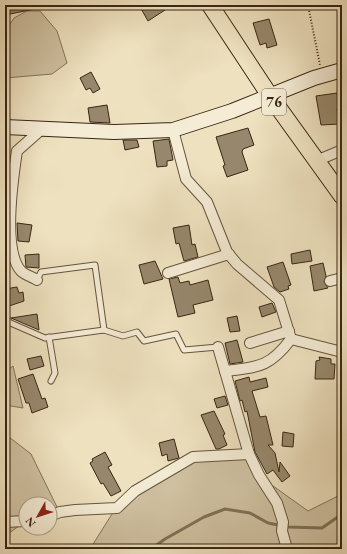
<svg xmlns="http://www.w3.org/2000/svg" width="347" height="554" viewBox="0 0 347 554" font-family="'EB Garamond',serif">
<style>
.green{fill:#cfc1a2;stroke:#84745a}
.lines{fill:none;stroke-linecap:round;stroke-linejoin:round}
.stream{stroke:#807056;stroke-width:3}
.building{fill:#97876c;stroke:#392612}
.lane-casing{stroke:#66553d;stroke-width:7}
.street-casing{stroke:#66553d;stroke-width:12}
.secondary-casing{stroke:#392612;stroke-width:16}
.primary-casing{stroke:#392612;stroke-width:18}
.path{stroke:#392612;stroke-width:2;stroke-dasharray:1 2;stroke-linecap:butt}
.lane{stroke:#f4ecd5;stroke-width:5}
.street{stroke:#f4ecd5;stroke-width:10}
.secondary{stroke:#f4ecd5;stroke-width:14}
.primary{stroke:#eee1bf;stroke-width:16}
.labels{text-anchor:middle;stroke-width:3.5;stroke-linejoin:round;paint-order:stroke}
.shield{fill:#f4ecd5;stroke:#71614c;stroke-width:1}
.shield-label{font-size:15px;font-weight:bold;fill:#392612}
</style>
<rect width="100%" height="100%" fill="#eee1bf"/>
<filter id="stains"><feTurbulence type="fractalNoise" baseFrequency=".005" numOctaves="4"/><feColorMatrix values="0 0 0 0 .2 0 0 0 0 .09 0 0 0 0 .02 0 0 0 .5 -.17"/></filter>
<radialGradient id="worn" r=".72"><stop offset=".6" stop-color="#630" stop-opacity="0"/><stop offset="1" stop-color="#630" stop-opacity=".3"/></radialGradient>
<!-- green -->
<g class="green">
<polygon points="27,11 40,11 57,31 67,63 52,74 5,78 5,32 14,18"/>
<polygon points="13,366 23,408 5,405 5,372"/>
<polygon points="5,434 31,454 57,507 50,510 50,504 26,504 26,521 5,536"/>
<polygon points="245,455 255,473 308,511 342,494 342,547 325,549 90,549 117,506 187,460"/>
</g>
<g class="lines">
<!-- stream -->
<polyline class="stream" points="151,549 165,539 204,517 225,509 250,513 268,523 288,527 322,528 342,514"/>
</g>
<!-- building -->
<g class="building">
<polygon points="5,5 35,5 35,9 5,15"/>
<polygon points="139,5 162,5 165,10 148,21"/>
<polygon points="269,19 277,45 267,48 266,43 260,45 253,23"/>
<polygon points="91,72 100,89 93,93 90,88 86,90 80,78"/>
<polygon points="337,93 340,108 337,109 340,124 321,125 316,96"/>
<polygon points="107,105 110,123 90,122 88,108"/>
<polygon points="248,128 254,145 243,149 242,152 248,170 227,177 223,166 225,165 216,137"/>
<polygon points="169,139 173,160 167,161 167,166 157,167 153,141"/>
<polygon points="123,140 137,140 139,147 125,150"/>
<polygon points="17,223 32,225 29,242 18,241"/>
<polygon points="189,225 192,245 195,244 198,257 184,261 179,243 176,244 173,228"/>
<polygon points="310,250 312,261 292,264 291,254"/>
<polygon points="39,254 39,268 26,267 25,255"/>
<polygon points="155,261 163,279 144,284 139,265"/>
<polygon points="283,262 291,285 288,286 289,289 280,292 274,287 267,267"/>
<polygon points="323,263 326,276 324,282 328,288 314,291 310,266"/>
<polygon points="178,277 180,283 189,281 190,285 208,280 213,300 193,305 195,313 178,317 169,279"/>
<polygon points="17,287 19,293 23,292 24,301 6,307 5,289"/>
<polygon points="272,303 276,312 262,317 259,307"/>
<polygon points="37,314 39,330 11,318"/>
<polygon points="237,316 240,331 230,332 227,318"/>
<polygon points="237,340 243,362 230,364 225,343"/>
<polygon points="41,356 44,366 30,370 27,359"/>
<polygon points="319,357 331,359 331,364 335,364 334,379 315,379 316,361 320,360"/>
<polygon points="33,374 42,399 45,398 48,407 32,413 29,403 26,403 18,379"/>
<polygon points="249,377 250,382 266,378 268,387 252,391 260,417 266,416 273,445 268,445 275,453 279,472 280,462 290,476 282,482 273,470 267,474 255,452 247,411 245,412 242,400 240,401 235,381"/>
<polygon points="225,396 228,405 217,408 214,399"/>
<polygon points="214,411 225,434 223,435 227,445 219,449 216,449 201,415"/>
<polygon points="283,432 294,434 293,447 282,446"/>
<polygon points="174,439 179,458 168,461 167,454 162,456 159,443"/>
<polygon points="105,452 112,465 108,467 121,491 111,496 103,483 101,484 90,463 93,461 92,459"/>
</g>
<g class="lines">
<!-- lane casing -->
<g class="lane-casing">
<g id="lane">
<polyline points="37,280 41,272 95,265 104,330"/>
<polyline points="6,321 45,338 104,330 123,336 137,332 144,341 176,334 184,350 218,347"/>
<polyline points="49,337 55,373 51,381"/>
</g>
</g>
<!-- street casing -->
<g class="street-casing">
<g id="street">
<polyline points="173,130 186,179 207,202 227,252 237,264 279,300 291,339"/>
<polyline points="316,161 342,150"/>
<polyline points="168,273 229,254"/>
<path d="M37,280C33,277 25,275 21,271C2,250 13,177 17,151L43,128"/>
<polyline points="330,281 342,278"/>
<polyline points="5,320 6,321"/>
<polyline points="291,339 342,352"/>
<polyline points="250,343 289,331"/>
<polyline points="218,347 249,454 259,475 277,503 283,522 282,531 287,549"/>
<path d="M225,371C259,367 270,367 291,339"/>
<polyline points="50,516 60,512 75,510 117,508 135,491 193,457 249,454"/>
<polyline points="5,522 26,521"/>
</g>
</g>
<!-- secondary casing -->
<g class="secondary-casing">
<polyline id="secondary" points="5,127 114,132 173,130 232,111 314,78 342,70"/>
</g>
<!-- primary casing -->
<g class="primary-casing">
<polyline id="primary" points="210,5 270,96 342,196"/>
</g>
<!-- path -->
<polyline class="path" points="308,5 320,65"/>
<!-- lane -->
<use href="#lane" class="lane"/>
<!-- street -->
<use href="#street" class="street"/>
<!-- secondary -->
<use href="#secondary" class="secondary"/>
<!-- primary -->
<use href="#primary" class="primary"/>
</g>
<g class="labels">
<!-- shield labels -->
<rect class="shield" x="262" y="89" width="24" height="26" rx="3"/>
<g class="shield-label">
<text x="274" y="107">76</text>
</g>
</g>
<!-- margin -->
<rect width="347" height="554" fill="none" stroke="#eee1bf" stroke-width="20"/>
<rect x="6" y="6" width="335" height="542" fill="none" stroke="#392612" stroke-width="2"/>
<rect x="10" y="10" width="327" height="534" fill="none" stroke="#392612"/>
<!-- north arrow -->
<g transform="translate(38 516) rotate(231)"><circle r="19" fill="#f4ecd5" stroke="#a99d87"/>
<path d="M0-3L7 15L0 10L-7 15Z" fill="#8f2418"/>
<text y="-6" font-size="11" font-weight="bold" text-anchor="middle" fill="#392612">N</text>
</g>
<rect width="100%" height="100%" filter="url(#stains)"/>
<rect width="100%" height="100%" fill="url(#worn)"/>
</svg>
